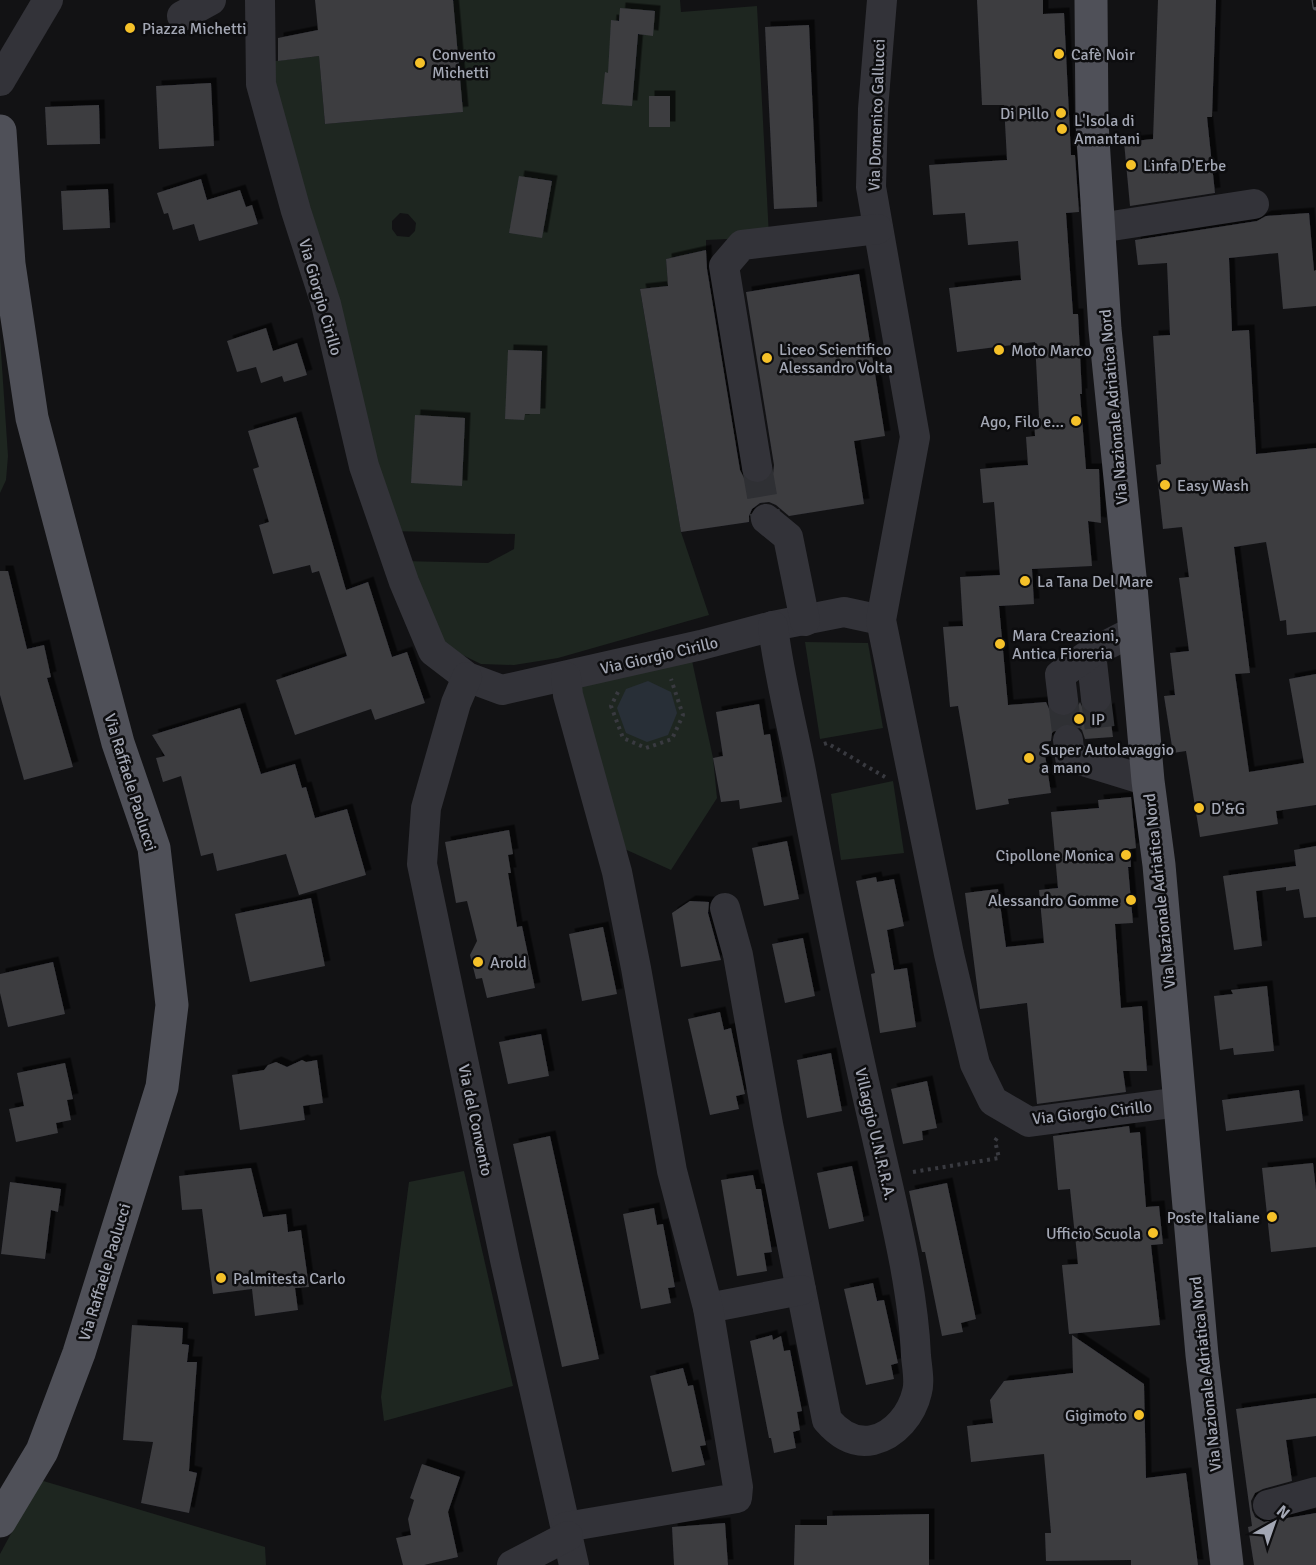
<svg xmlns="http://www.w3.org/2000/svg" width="1316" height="1565" viewBox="0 0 1316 1565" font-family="Signika,sans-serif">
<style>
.green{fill:#1e2620;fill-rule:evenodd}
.water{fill:#282f37}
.building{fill:#3c3c41;filter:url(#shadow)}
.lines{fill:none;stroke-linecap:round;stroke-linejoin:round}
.minor-tunnel{stroke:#2f3034;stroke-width:30;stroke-dasharray:30 15;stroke-linecap:butt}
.path{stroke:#393a40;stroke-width:4;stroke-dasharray:3 4.5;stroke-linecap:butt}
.minor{stroke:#333339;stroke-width:30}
.major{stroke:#4f5058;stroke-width:33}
.rail-casing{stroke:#4a4b52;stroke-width:7}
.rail{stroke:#0d0d0f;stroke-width:4.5;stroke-dasharray:14;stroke-linecap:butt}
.poi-dot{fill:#f5c129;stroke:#0d0d0f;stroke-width:2}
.labels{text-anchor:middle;stroke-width:5;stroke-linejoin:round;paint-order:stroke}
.poi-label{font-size:16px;fill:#a3a7b4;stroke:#0d0d0f;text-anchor:start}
.street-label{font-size:16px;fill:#a3a7b4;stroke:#0d0d0f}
</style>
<defs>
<filter id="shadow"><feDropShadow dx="5.5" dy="-5.5" stdDeviation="0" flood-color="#0009"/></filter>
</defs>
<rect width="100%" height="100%" fill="#121214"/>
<!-- green -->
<g class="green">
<path d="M452,0H680L681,12L757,6L769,237L706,240V250L666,259L668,286L640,289L681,532L709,615L558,658L514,665L481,664L444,646L401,561L488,563L514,549L515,534L392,531L267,62L319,56L325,124L462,112ZM400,213L408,214L416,223L415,231L409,237L397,236L392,229V221Z"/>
<polygon points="0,337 8,456 6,480 0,493"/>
<polygon points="805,642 868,643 883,728 820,739"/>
<polygon points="691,656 713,758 717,798 671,870 618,846 572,681"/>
<polygon points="893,781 904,853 841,860 831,794"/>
<polygon points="464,1171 513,1386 384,1421 381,1397 409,1182"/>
<polygon points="40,1480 265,1547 266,1565 0,1565 0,1554"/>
</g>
<!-- water -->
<polygon class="water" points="648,681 671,692 677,713 668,735 647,742 626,733 617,708 626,689"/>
<!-- building -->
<g class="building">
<polygon points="315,0 453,0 463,112 325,124 319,56 278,61 278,38 318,30"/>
<polygon points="977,0 1043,0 1043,14 1064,13 1071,155 1075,155 1079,212 1066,213 1073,314 1078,314 1082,394 1080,394 1086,469 1099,469 1101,523 1088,521 1092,566 1032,569 1034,604 999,606 1008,705 1046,702 1050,711 1057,716 1064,717 1074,713 1080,702 1083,709 1090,714 1098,715 1109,708 1113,737 1085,739 1082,730 1075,724 1067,723 1058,726 1052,733 1051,741 1043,742 1051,793 1008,799 1009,804 976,810 958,706 950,707 943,627 963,626 960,577 1000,575 994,502 983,503 980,469 1028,465 1026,437 1035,436 1034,417 1039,417 1035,342 957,352 949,288 1021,280 1018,241 968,245 965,213 933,215 929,165 1007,160 1004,105 982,105"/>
<polygon points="1158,0 1216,0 1212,117 1207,117 1215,193 1130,206 1124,142 1153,139"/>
<polygon points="620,8 655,11 653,36 638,34 632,106 602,104 605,72 608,73 611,20 619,21"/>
<polygon points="809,25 817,207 774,209 765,27"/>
<polygon points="211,83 214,146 159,149 156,86"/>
<rect x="649" y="96" width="21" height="31"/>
<polygon points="99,105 100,144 47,145 45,107"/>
<polygon points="519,176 552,181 542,238 509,233"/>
<polygon points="201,179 207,200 240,190 246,207 252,205 258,224 199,241 194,224 173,230 168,213 164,214 157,193"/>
<polygon points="108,189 110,228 63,230 61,191"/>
<polygon points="1309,213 1314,271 1316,270 1316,306 1283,309 1278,253 1229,258 1232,331 1249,330 1256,454 1316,448 1316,632 1287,635 1286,620 1280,621 1266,542 1234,547 1250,673 1235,674 1249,772 1304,763 1289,679 1316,674 1316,805 1276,811 1278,824 1200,837 1186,751 1173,753 1164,696 1175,695 1170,653 1189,651 1179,578 1189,577 1182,527 1163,529 1156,465 1161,464 1153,336 1170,335 1167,263 1138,265 1135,240 1257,221 1266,216"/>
<polygon points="706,250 707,269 740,470 744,478 751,483 760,484 767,481 773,474 774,465 746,292 859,274 885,436 854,441 864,504 789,516 776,505 769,502 760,503 752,509 749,516 749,522 681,532 640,289 668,286 666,259"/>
<polygon points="266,328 273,351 297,343 307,375 284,382 282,376 261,383 256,367 237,372 227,341"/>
<polygon points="508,350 542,351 540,414 525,414 524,420 505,419"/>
<polygon points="415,415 465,418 462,486 411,483"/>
<polygon points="296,417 346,590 368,582 392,657 407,652 425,703 375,720 371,709 295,735 276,680 347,656 319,571 312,573 310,565 273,574 259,525 269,522 253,469 259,467 248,431"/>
<polygon points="0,571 8,571 27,649 44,645 51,677 47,678 73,767 24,780 0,695"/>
<polygon points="759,704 764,735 770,734 782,802 740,809 739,800 721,802 713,758 723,756 716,712"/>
<polygon points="240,708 261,774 295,764 302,788 306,787 315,818 347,809 366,875 299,895 286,854 217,871 213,853 201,856 181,776 163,782 156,758 165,756 152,735"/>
<polygon points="1131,797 1136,848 1130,849 1131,867 1128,867 1133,923 1115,924 1121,1008 1142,1006 1147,1071 1123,1071 1126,1092 1037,1104 1027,1003 980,1009 965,893 998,889 1006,947 1044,943 1039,890 1058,888 1051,812 1099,808 1098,800"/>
<polygon points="509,830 513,854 508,855 511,873 508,873 517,927 522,926 535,988 487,998 482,978 476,979 470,955 477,941 467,901 456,903 445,842"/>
<polygon points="787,841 799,899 764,906 752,848"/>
<polygon points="1316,846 1316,917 1304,918 1299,889 1286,891 1286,887 1256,891 1262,946 1234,950 1223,876 1296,866 1294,850"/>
<polygon points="876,877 877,882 894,879 904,926 887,930 894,970 907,968 916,1027 880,1033 871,974 875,973 856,881"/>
<polygon points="311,898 325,966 250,982 235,914"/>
<polygon points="690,901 709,902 708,913 721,960 681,967 672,913"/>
<polygon points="603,927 617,994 582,1001 569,934"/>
<polygon points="803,938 815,996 785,1003 772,944"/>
<polygon points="53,962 65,1014 8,1027 0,993 0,974"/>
<polygon points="1267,986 1274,1051 1234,1055 1233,1048 1220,1050 1214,996 1233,994 1231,990"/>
<polygon points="720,1012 724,1030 731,1028 745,1094 736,1096 739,1109 710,1115 688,1019"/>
<polygon points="541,1034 549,1076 508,1084 499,1042"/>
<polygon points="831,1053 842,1111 807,1118 797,1060"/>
<polygon points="302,1060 306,1062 317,1060 323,1103 303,1106 305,1120 240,1130 232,1075 264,1070 268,1065 276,1062 287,1067"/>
<polygon points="65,1063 73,1099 67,1100 71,1120 56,1123 58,1133 16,1142 9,1109 24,1106 17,1073"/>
<polygon points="927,1081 937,1128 922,1131 923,1140 903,1144 891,1089"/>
<polygon points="1299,1090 1303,1121 1226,1131 1222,1100"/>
<polygon points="1129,1126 1130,1133 1140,1132 1146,1207 1159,1206 1163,1244 1151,1245 1160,1325 1069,1334 1062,1265 1078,1264 1070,1189 1058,1190 1053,1136"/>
<polygon points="550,1136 599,1359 562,1367 513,1144"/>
<polygon points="1313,1163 1316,1190 1316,1247 1271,1252 1262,1168"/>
<polygon points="852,1166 864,1221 829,1229 817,1173"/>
<polygon points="251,1168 263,1217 286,1214 288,1232 301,1230 309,1287 295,1288 298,1310 255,1316 252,1289 213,1294 202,1209 182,1210 179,1176"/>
<polygon points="753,1175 756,1189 761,1189 772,1252 764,1253 767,1271 737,1276 721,1180"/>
<polygon points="10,1182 61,1189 58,1212 51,1210 45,1259 1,1254"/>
<polygon points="947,1183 976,1319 961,1323 963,1332 942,1336 925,1252 922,1252 909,1191"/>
<polygon points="654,1208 657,1225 663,1224 675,1287 668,1288 671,1303 641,1309 623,1214"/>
<polygon points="873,1283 877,1301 884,1300 898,1363 891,1365 894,1379 866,1385 844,1289"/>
<polygon points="132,1325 183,1328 182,1344 189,1345 187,1362 197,1362 189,1471 197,1473 189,1513 141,1503 153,1442 123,1440"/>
<polygon points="772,1335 773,1340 781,1336 784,1351 790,1350 802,1411 797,1412 800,1430 793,1432 796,1448 774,1453 771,1438 769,1438 750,1341"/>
<polygon points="1072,1335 1144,1384 1146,1478 1186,1473 1198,1565 1131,1565 1131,1560 1046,1561 1045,1533 1051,1533 1044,1454 971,1462 967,1426 993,1423 990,1400 1004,1381 1073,1373"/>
<polygon points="683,1368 688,1386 693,1385 706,1445 700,1446 705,1465 672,1472 650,1376"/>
<polygon points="1316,1398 1316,1436 1286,1440 1292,1481 1263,1489 1255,1493 1251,1501 1252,1510 1255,1517 1264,1522 1316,1513 1316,1565 1254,1565 1248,1527 1252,1526 1236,1409"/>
<polygon points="422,1464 460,1477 448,1512 458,1557 424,1565 403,1565 396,1538 411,1535 408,1519 414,1500 410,1498"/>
<polygon points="929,1514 929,1565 794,1565 795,1525 827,1525 827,1516"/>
<polygon points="725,1523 728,1565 674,1565 672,1527"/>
</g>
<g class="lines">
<!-- minor-tunnel -->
<g class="minor-tunnel">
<polyline points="757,467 766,519"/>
<polyline points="1096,698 1101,739"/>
<polyline points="1063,700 1068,740"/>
</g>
<!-- path -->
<g class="path">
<polyline points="618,692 611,706 623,738 646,748 672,739 683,715 671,679"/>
<polyline points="824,744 827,743 885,777"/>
<polyline points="913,1172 999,1158 995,1141 999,1135"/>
</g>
<!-- minor -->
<g class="minor">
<polyline points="260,0 261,84 296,211 326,304 364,466 404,582 433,651 467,677 502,690 701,645 773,626 844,612 881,620"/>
<polyline points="882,0 873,109 871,187 915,437 881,620 949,954 975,1064 993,1101 1029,1122 1180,1102"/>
<polyline points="182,16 211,0"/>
<polyline points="0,81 48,0"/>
<polyline points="1099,228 1254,204"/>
<polyline points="757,467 724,266 742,245 878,229"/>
<polyline points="766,519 788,537 805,621"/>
<polyline points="1091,653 1096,698"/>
<polyline points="467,677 456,703 426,808 422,864 505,1260 574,1565"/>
<polyline points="1063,700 1060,675 1091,653 1134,631"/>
<polyline points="1068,740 1070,757 1148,781"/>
<path d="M725,908L738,955L768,1124L827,1420C839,1434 854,1444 873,1440C895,1435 912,1414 917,1392C920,1382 917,1367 916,1356C913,1283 891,1201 875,1129C848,1014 825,898 803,782C794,731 779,679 773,626"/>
<polyline points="708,1308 801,1290"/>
<polyline points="1268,1505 1316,1492"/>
<polyline points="566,1527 737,1498 738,1487 708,1308 672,1171 636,968 617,872 568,695 566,677"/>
<polyline points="512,1565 568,1536"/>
</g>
<!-- major -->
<g class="major">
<polyline points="1091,0 1092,123 1105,329 1131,587 1148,781 1159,865 1202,1355 1227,1565"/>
<polyline points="0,131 9,264 32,418 118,743 154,848 172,1005 162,1087 79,1353 42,1451 0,1521"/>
</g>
<!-- rail casing -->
<g class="rail-casing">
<polyline id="rail" points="1315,0 1316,7"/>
</g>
<!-- rail -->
<use href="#rail" class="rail"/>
</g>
<!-- markers -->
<g class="poi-dot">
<circle cx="130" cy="28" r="6"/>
<circle cx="1059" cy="54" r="6"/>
<circle cx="420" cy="63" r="6"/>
<circle cx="1061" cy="113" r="6"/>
<circle cx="1062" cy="129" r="6"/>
<circle cx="1131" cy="165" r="6"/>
<circle cx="999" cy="350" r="6"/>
<circle cx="767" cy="358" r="6"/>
<circle cx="1076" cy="421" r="6"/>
<circle cx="1165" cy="485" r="6"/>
<circle cx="1025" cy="581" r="6"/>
<circle cx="1000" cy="644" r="6"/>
<circle cx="1079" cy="719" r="6"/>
<circle cx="1029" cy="758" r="6"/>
<circle cx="1199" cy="808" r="6"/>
<circle cx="1126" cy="855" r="6"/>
<circle cx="1131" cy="900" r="6"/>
<circle cx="478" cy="962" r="6"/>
<circle cx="1272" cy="1217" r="6"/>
<circle cx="1153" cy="1233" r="6"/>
<circle cx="221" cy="1278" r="6"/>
<circle cx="1139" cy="1415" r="6"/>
</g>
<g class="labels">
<!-- poi labels -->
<g class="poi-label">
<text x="142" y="34">Piazza Michetti</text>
<text x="432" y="60">Convento<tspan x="432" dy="18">Michetti</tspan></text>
<text x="1071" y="60">Cafè Noir</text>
<text x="1049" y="119" text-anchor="end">Di Pillo</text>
<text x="1074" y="126">L'Isola di<tspan x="1074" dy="18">Amantani</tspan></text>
<text x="1143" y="171">Linfa D'Erbe</text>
<text x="779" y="355">Liceo Scientifico<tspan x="779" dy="18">Alessandro Volta</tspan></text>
<text x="1011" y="356">Moto Marco</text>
<text x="1064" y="427" text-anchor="end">Ago, Filo e...</text>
<text x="1177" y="491">Easy Wash</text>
<text x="1037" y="587">La Tana Del Mare</text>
<text x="1012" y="641">Mara Creazioni,<tspan x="1012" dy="18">Antica Fioreria</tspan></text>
<text x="1091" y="725">IP</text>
<text x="1041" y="755">Super Autolavaggio<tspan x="1041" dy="18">a mano</tspan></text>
<text x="1211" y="814">D'&amp;G</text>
<text x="1114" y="861" text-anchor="end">Cipollone Monica</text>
<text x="1119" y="906" text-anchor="end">Alessandro Gomme</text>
<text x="490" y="968">Arold</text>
<text x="1260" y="1223" text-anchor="end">Poste Italiane</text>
<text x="1141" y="1239" text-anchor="end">Ufficio Scuola</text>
<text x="233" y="1284">Palmitesta Carlo</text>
<text x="1127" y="1421" text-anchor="end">Gigimoto</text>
</g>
<!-- street labels -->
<g class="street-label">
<text transform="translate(876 115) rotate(-88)" y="6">Via Domenico Gallucci</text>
<text transform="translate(321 297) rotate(74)" y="6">Via Giorgio Cirillo</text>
<text transform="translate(1113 407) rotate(-95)" y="6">Via Nazionale Adriatica Nord</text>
<text transform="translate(659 655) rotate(-13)" y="6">Via Giorgio Cirillo</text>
<text transform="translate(131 782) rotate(73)" y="6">Via Raffaele Paolucci</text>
<text transform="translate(1159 891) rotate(-96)" y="6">Via Nazionale Adriatica Nord</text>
<text transform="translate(1092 1112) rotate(-6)" y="6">Via Giorgio Cirillo</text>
<text transform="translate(476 1120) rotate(78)" y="6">Via del Convento</text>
<text transform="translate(876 1134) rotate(77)" y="6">Villaggio U.N.R.R.A.</text>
<text transform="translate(104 1272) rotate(-73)" y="6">Via Raffaele Paolucci</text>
<text transform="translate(1205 1374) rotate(-96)" y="6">Via Nazionale Adriatica Nord</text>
</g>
</g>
<!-- north arrow -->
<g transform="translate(1274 1523) rotate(40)" stroke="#0d0d0f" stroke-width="4.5" paint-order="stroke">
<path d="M0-4.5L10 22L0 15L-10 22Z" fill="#a3a7b4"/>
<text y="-9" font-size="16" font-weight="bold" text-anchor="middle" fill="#a3a7b4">N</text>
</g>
</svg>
